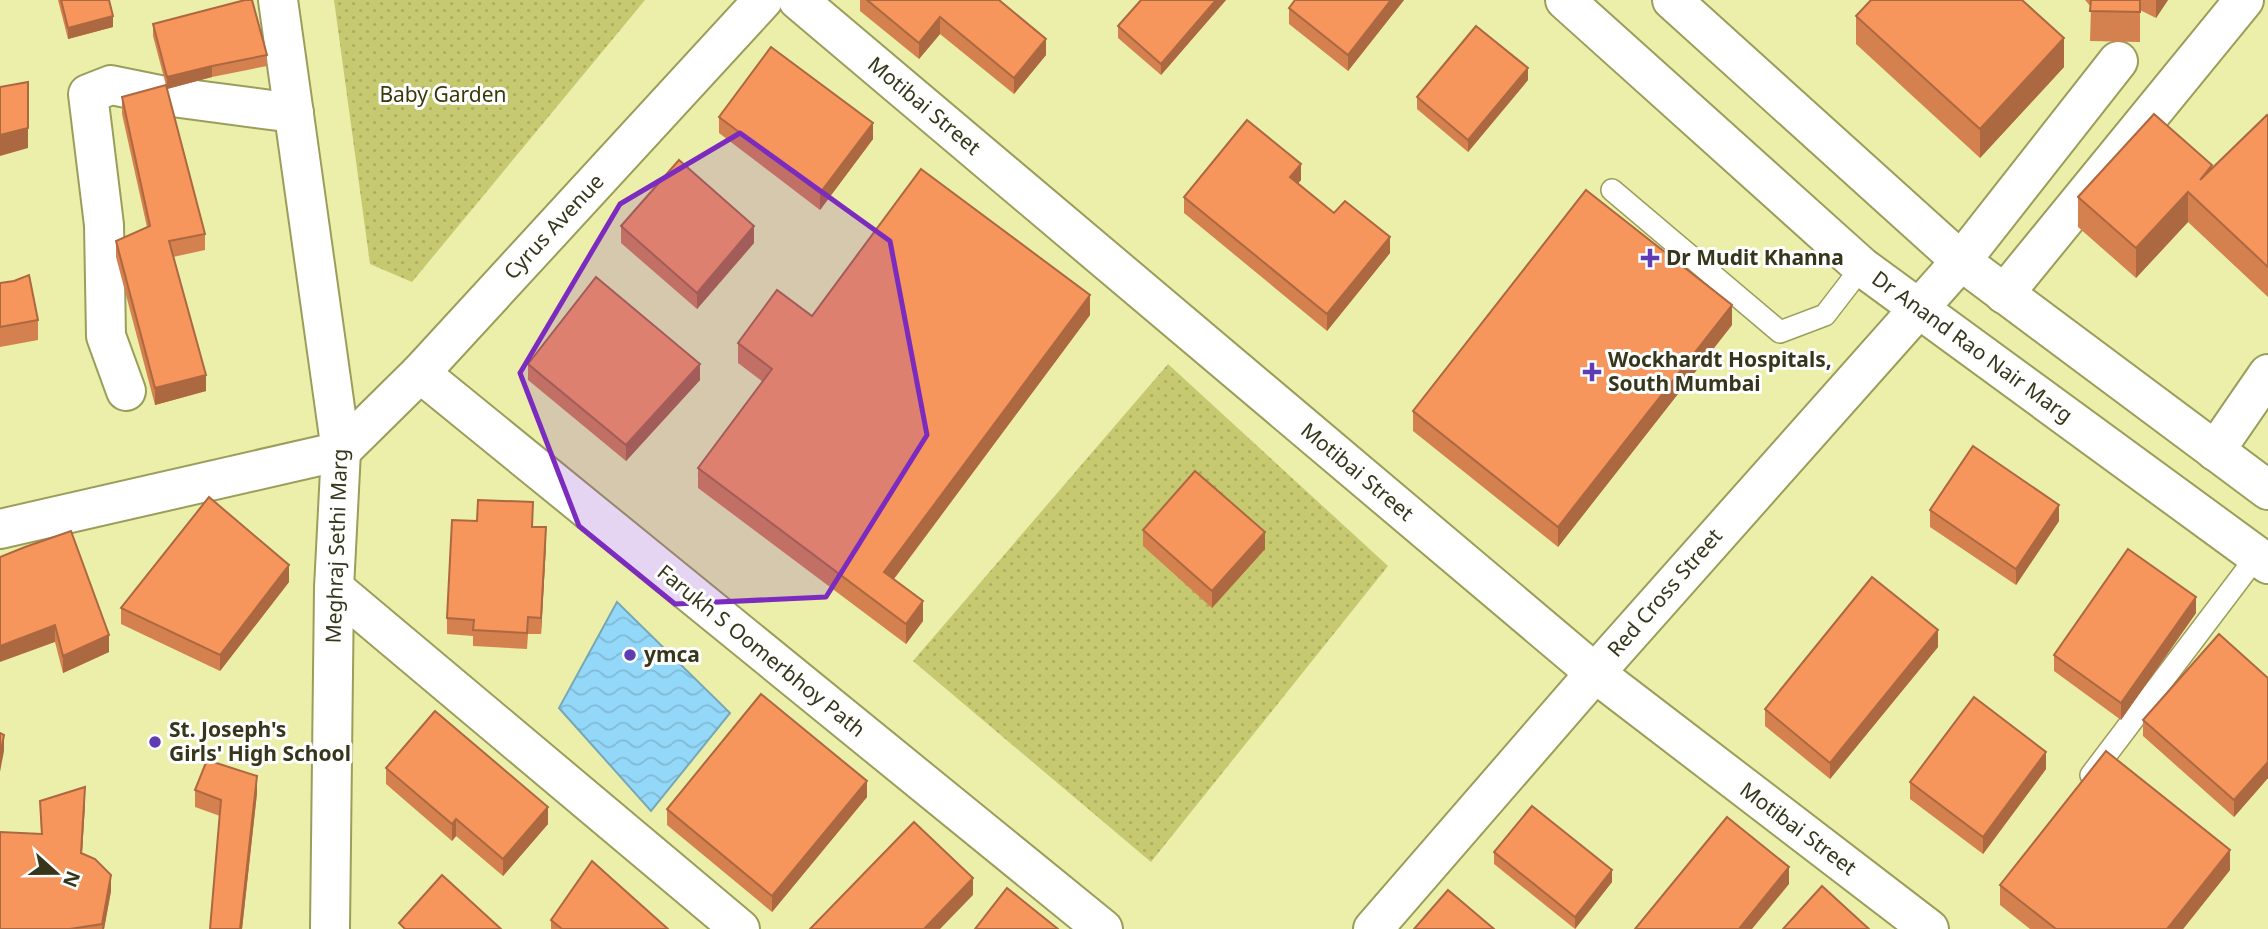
<svg xmlns="http://www.w3.org/2000/svg" width="2268" height="929" viewBox="0 0 2268 929" font-family="'Noto Sans',sans-serif">
<style>
.grass{fill:url(#grass-dots)}
.water{fill:url(#water-waves);stroke:#78a7b6;stroke-width:2}
.lines{fill:none;stroke-linecap:round;stroke-linejoin:round}
.lane-casing{stroke:#9b9d5a;stroke-width:24}
.street-casing{stroke:#9b9d5a;stroke-width:42}
.secondary-casing{stroke:#9b9d5a;stroke-width:42}
.lane{stroke:#fff;stroke-width:21}
.street{stroke:#fff;stroke-width:38}
.secondary{stroke:#fff;stroke-width:38}
.wall{fill:#d4804f}
.shaded-wall{fill:#ac6840}
.building{fill:#f6955c;stroke:#ac6840;stroke-width:2}
.marked{fill:#7b2cbf;fill-opacity:0.2;stroke:#7b2cbf;stroke-width:5;stroke-linejoin:round}
.poi-dot{fill:#5d3cb4;stroke:#fff;stroke-width:2.5}
.labels{text-anchor:middle;stroke-width:6;stroke-linejoin:round;paint-order:stroke}
.park-label{font-size:21px;fill:#383907;stroke:#fff}
.street-label{font-size:21px;fill:#35361a;stroke:#fff}
.poi-label{font-size:21px;font-weight:bold;fill:#35361a;stroke:#fff;text-anchor:start}
</style>
<defs>
<pattern id="grass-dots" width="8" height="8" patternUnits="userSpaceOnUse" patternTransform="scale(1.75)"><rect width="8" height="8" fill="#c6c970"/><path d="M2 2h.1M6 6h.1" fill="none" stroke="#abad60" stroke-width="1.8" stroke-linecap="round"/></pattern>
<pattern id="water-waves" width="16" height="10" patternUnits="userSpaceOnUse" patternTransform="scale(1.75)"><rect width="16" height="10" fill="#94d8f9"/><path d="M0 5q4-4 8 0t8 0" fill="none" stroke="#80bad5"/></pattern>
</defs>
<rect width="100%" height="100%" fill="#ecefa9"/>
<!-- grass -->
<g class="grass">
<polygon points="334,0 645,0 412,282 370,264"/>
<polygon points="1168,364 1388,566 1151,862 913,661"/>
</g>
<!-- water -->
<polygon class="water" points="617,602 730,713 651,811 559,708"/>
<g class="lines">
<!-- lane casing -->
<g class="lane-casing">
<g id="lane">
<polyline points="1612,190 1780,332 1825,315 1862,267"/>
<polyline points="2091,775 2257,556"/>
</g>
</g>
<!-- street casing -->
<g class="street-casing">
<g id="street">
<polyline points="798,0 1595,673 1929,929"/>
<polyline points="2004,294 2244,0"/>
<polyline points="420,373 1103,929"/>
<polyline points="126,391 106,336 104,225 88,94 111,85 165,96 294,113"/>
<polyline points="2215,451 2268,374"/>
<polyline points="0,529 341,451 420,373 763,0"/>
<polyline points="334,588 740,929"/>
<polyline points="1373,929 1595,673 1961,261 2118,61"/>
</g>
</g>
<!-- secondary casing -->
<g class="secondary-casing">
<g id="secondary">
<polyline points="278,0 341,451 334,588 330,929"/>
<polyline points="1565,0 1862,267 2268,564"/>
<polyline points="1672,0 1961,261 2268,490"/>
</g>
</g>
<!-- lane -->
<use href="#lane" class="lane"/>
<!-- street -->
<use href="#street" class="street"/>
<!-- secondary -->
<use href="#secondary" class="secondary"/>
</g>
<!-- wall -->
<g class="wall">
<polygon points="58,0 109,0 113,27 68,39"/>
<polygon points="860,0 999,0 1046,55 1014,94 940,34 919,59 860,11"/>
<polygon points="1141,0 1226,0 1161,75 1118,38 1118,26"/>
<polygon points="1295,0 1404,0 1348,71 1289,24 1289,8"/>
<polygon points="2085,0 2168,0 2156,18 2140,10 2140,42 2090,41 2091,7"/>
<polygon points="1856,16 2064,67 1980,158 1856,44"/>
<polygon points="153,24 267,55 267,66 212,77 167,89 153,36"/>
<polygon points="1528,80 1468,152 1417,109 1417,97"/>
<polygon points="122,97 205,234 205,250 173,257 206,391 155,405 116,257 116,241 147,227 122,114"/>
<polygon points="2268,116 2268,297 2188,222 2136,278 2078,227 2078,197 2212,169"/>
<polygon points="719,117 873,139 820,210 719,133"/>
<polygon points="1301,180 1298,183 1334,213 1390,253 1327,331 1184,213 1184,197"/>
<polygon points="621,226 754,243 697,309 621,243"/>
<polygon points="0,283 38,320 38,340 0,347"/>
<polygon points="1090,315 894,579 923,621 906,644 698,488 698,468 763,382 738,363 738,343 812,316"/>
<polygon points="1732,325 1558,547 1413,431 1413,411"/>
<polygon points="528,364 700,380 626,461 528,380"/>
<polygon points="1930,510 2059,521 2016,585 1930,527"/>
<polygon points="532,527 546,544 541,634 528,634 527,649 473,646 473,636 447,634 447,618"/>
<polygon points="1143,530 1265,549 1212,608 1143,546"/>
<polygon points="25,547 109,652 63,673 55,642"/>
<polygon points="289,582 220,671 121,624 121,608"/>
<polygon points="2196,613 2121,720 2054,671 2054,655"/>
<polygon points="1938,647 1830,779 1765,726 1765,709"/>
<polygon points="2268,678 2268,778 2234,817 2143,736 2143,720"/>
<polygon points="386,768 548,824 503,876 456,836 452,841 386,784"/>
<polygon points="2046,769 1983,854 1910,799 1910,782"/>
<polygon points="195,790 257,793 242,929 210,929 220,816 195,807"/>
<polygon points="867,797 772,912 667,825 667,809"/>
<polygon points="40,801 85,804 82,853 111,891 104,929 0,929 41,834"/>
<polygon points="1494,852 1612,882 1575,929 1494,864"/>
<polygon points="2230,870 2183,929 2030,929 2000,905 2000,885"/>
<polygon points="551,920 668,929 551,929"/>
</g>
<!-- shaded-wall -->
<g class="shaded-wall">
<polygon points="1216,0 1226,0 1161,75 1161,64"/>
<polygon points="1391,0 1404,0 1348,71 1348,55"/>
<polygon points="2156,0 2168,0 2156,18"/>
<polygon points="113,16 113,27 68,39 68,28"/>
<polygon points="940,17 940,34 919,59 919,43"/>
<polygon points="2064,38 2064,67 1980,158 1980,129"/>
<polygon points="1046,39 1046,55 1014,94 1014,78"/>
<polygon points="212,66 212,77 167,89 167,77"/>
<polygon points="1528,68 1528,80 1468,152 1468,140"/>
<polygon points="873,123 873,139 820,210 820,193"/>
<polygon points="28,128 28,148 0,156 0,135"/>
<polygon points="1301,164 1301,180 1290,193 1290,177"/>
<polygon points="2188,192 2188,222 2136,278 2136,248"/>
<polygon points="754,226 754,243 697,309 697,293"/>
<polygon points="1390,237 1390,253 1327,331 1327,314"/>
<polygon points="1090,295 1090,315 884,592 884,572"/>
<polygon points="1732,305 1732,325 1558,547 1558,527"/>
<polygon points="700,364 700,380 626,461 626,445"/>
<polygon points="206,375 206,391 155,405 155,388"/>
<polygon points="2059,505 2059,521 2016,585 2016,569"/>
<polygon points="546,527 546,544 541,634 541,618"/>
<polygon points="1265,532 1265,549 1212,608 1212,591"/>
<polygon points="289,565 289,582 220,671 220,655"/>
<polygon points="2196,597 2196,613 2121,720 2121,703"/>
<polygon points="923,601 923,621 906,644 906,624"/>
<polygon points="55,625 55,642 0,662 0,646"/>
<polygon points="1938,630 1938,647 1830,779 1830,763"/>
<polygon points="109,635 109,652 63,673 63,656"/>
<polygon points="4,735 4,751 0,772 0,756"/>
<polygon points="2046,752 2046,769 1983,854 1983,837"/>
<polygon points="2268,762 2268,778 2234,817 2234,800"/>
<polygon points="257,776 257,793 242,929 240,929"/>
<polygon points="867,781 867,797 772,912 772,896"/>
<polygon points="85,787 85,804 81,869 81,853"/>
<polygon points="548,807 548,824 503,876 503,859"/>
<polygon points="456,819 456,836 452,841 452,824"/>
<polygon points="2230,850 2230,870 2183,929 2167,929"/>
<polygon points="1789,867 1789,884 1752,929 1739,929"/>
<polygon points="1612,870 1612,882 1575,929 1575,917"/>
<polygon points="111,875 111,891 104,929 102,929"/>
<polygon points="973,878 973,895 940,929 924,929"/>
</g>
<!-- building -->
<g class="building">
<polygon points="61,0 109,0 113,16 68,28"/>
<polygon points="245,0 252,0 267,55 212,66 167,77 153,24"/>
<polygon points="867,0 999,0 1046,39 1014,78 940,17 919,43"/>
<polygon points="1141,0 1216,0 1161,64 1118,26"/>
<polygon points="1295,0 1391,0 1348,55 1289,8"/>
<polygon points="1871,0 2022,0 2064,38 1980,129 1856,16"/>
<polygon points="2091,0 2140,0 2140,12 2090,11"/>
<polygon points="1476,26 1528,68 1468,140 1417,97"/>
<polygon points="771,47 873,123 820,193 719,117"/>
<polygon points="28,82 28,128 0,135 0,87"/>
<polygon points="166,85 205,234 169,241 206,375 155,388 116,241 150,226 122,97"/>
<polygon points="2154,114 2212,165 2200,180 2267,115 2268,116 2268,267 2188,192 2136,248 2078,197"/>
<polygon points="1247,120 1301,164 1290,177 1334,213 1345,201 1390,237 1327,314 1184,197"/>
<polygon points="679,160 754,226 697,293 621,226"/>
<polygon points="921,169 1090,295 884,572 923,601 906,624 698,468 772,369 738,343 777,290 812,316"/>
<polygon points="1586,190 1732,305 1558,527 1413,411"/>
<polygon points="29,275 38,320 0,327 0,283 14,281"/>
<polygon points="596,277 700,364 626,445 528,364"/>
<polygon points="1973,446 2059,505 2016,569 1930,510"/>
<polygon points="1195,471 1265,532 1212,591 1143,530"/>
<polygon points="209,497 289,565 220,655 121,608"/>
<polygon points="478,500 533,502 532,527 546,527 541,618 528,617 527,633 473,630 474,620 447,618 452,520 477,521"/>
<polygon points="71,531 109,635 63,656 55,625 0,646 0,557 25,547"/>
<polygon points="2128,549 2196,597 2121,703 2054,655"/>
<polygon points="1872,577 1938,630 1830,763 1765,709"/>
<polygon points="2219,634 2268,678 2268,762 2234,800 2143,720"/>
<polygon points="761,694 867,781 772,896 667,809"/>
<polygon points="1974,697 2046,752 1983,837 1910,782"/>
<polygon points="435,711 548,807 503,859 456,819 452,824 386,768"/>
<polygon points="0,733 4,735 0,756"/>
<polygon points="2106,751 2230,850 2167,929 2056,929 2000,885"/>
<polygon points="207,760 257,776 240,929 210,929 221,800 195,790"/>
<polygon points="85,787 81,853 95,859 111,875 102,924 70,929 0,929 0,832 42,834 40,801"/>
<polygon points="1532,806 1612,870 1575,917 1494,852"/>
<polygon points="1727,817 1789,867 1739,929 1635,929"/>
<polygon points="914,822 973,878 924,929 810,929"/>
<polygon points="592,861 668,929 562,929 551,920"/>
<polygon points="442,875 501,929 405,929 399,923"/>
<polygon points="1822,886 1869,929 1783,929"/>
<polygon points="1007,888 1058,929 975,929"/>
<polygon points="1448,890 1494,929 1414,929"/>
</g>
<!-- marked area -->
<path class="marked" d="M740,133L890,241L927,435L826,597L675,604L579,526L520,373L620,204Z"/>
<!-- markers -->
<g class="poi-dot">
<path d="M1646.5 247.5h7v7h7v7h-7v7h-7v-7h-7v-7h7z"/>
<path d="M1588.5 361.5h7v7h7v7h-7v7h-7v-7h-7v-7h7z"/>
<circle cx="630" cy="655" r="7"/>
<circle cx="155" cy="742" r="7"/>
</g>
<g class="labels">
<!-- park labels -->
<g class="park-label">
<text x="443" y="102">Baby Garden</text>
</g>
<!-- street labels -->
<g class="street-label">
<text transform="translate(924 106) rotate(40)" y="7">Motibai Street</text>
<text transform="translate(554 227) rotate(-47)" y="7">Cyrus Avenue</text>
<text transform="translate(1972 347) rotate(36)" y="7">Dr Anand Rao Nair Marg</text>
<text transform="translate(1357 472) rotate(40)" y="7">Motibai Street</text>
<text transform="translate(337 546) rotate(-88)" y="7">Meghraj Sethi Marg</text>
<text transform="translate(1665 593) rotate(-49)" y="7">Red Cross Street</text>
<text transform="translate(761 651) rotate(39)" y="7">Farukh S Oomerbhoy Path</text>
<text transform="translate(1798 829) rotate(37)" y="7">Motibai Street</text>
</g>
<!-- poi labels -->
<g class="poi-label">
<text x="1666" y="265">Dr Mudit Khanna</text>
<text x="1608" y="367">Wockhardt Hospitals,<tspan x="1608" dy="24">South Mumbai</tspan></text>
<text x="644" y="662">ymca</text>
<text x="169" y="737">St. Joseph's<tspan x="169" dy="24">Girls' High School</tspan></text>
</g>
</g>
<!-- north arrow -->
<g transform="translate(56 873) rotate(111)" stroke="#ffffff" stroke-width="5" paint-order="stroke">
<path d="M0-5L12 26L0 18L-12 26Z" fill="#35361a"/>
<text y="-10" font-size="19" font-weight="bold" text-anchor="middle" fill="#35361a">N</text>
</g>
</svg>
